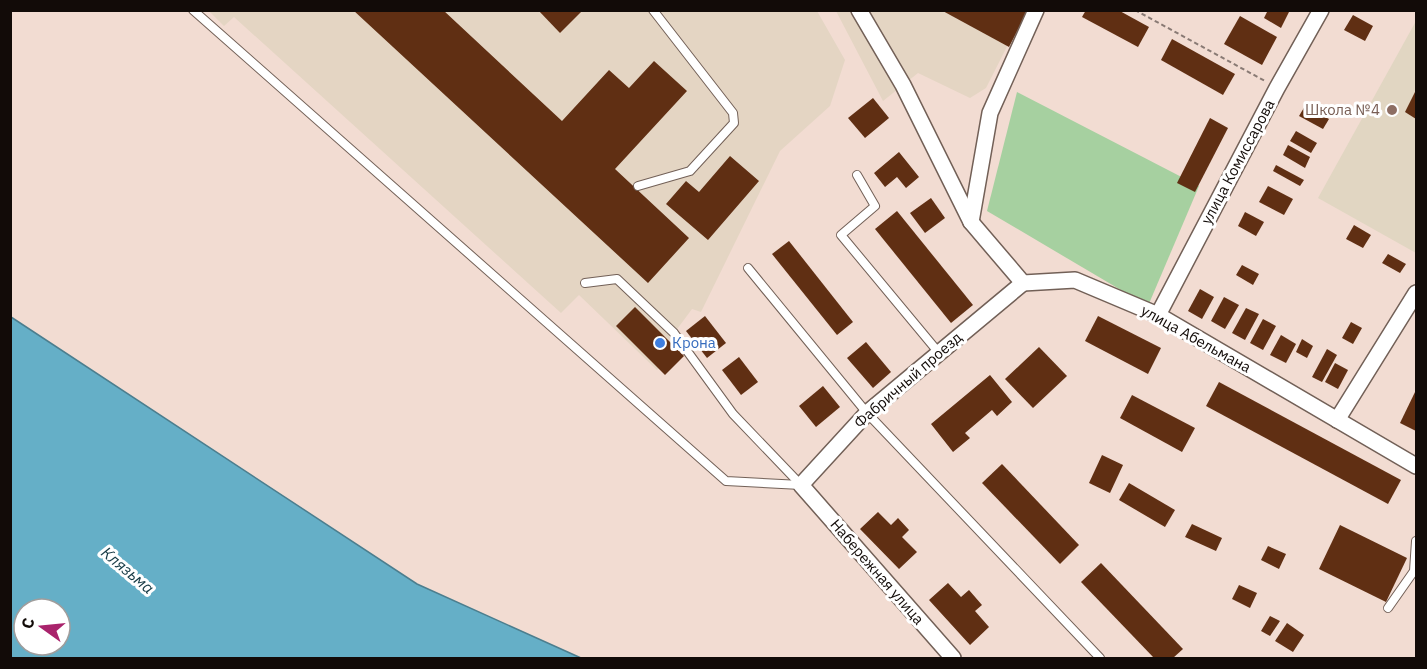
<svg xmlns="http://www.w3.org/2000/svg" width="1427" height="669" viewBox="0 0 1427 669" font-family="'IBM Plex Sans',sans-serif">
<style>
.industrial{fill:#e4d5c3}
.education{fill:#e1d6c2}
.green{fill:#a6d0a0}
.water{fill:#65afc7;stroke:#4c7e8e;stroke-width:1.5;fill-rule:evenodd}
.building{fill:#602f13}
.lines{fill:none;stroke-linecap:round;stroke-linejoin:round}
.lane-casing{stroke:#726057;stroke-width:10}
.street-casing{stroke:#726057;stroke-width:18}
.path{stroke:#897a74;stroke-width:2;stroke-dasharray:4.5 3;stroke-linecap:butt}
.lane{stroke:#fff;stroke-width:8}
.street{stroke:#fff;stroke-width:15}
.education-dot{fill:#8d6e63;stroke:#fff;stroke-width:2}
.shop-dot{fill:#3f7fe0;stroke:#fff;stroke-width:2}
.labels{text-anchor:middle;stroke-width:6;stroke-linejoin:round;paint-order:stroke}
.education-label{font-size:15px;fill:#785e54;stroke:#fff;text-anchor:end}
.street-label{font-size:15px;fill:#120b08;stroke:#fff}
.shop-label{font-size:15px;fill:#366cbe;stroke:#fff;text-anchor:start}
.water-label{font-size:16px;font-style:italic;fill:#153944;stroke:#fff}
</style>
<rect width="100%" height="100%" fill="#f2dcd2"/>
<!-- industrial -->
<g class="industrial">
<polygon points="209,11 817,11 845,60 830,106 780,151 701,312 692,309 669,340 677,349 657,370 579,295 561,313 234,17 224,26"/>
<polygon points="836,11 1025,11 986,88 970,98 918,73 883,101"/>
</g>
<!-- education -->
<polygon class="education" points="1416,21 1416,253 1318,198"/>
<!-- green -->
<polygon class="green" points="1017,92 1199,186 1148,306 987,211"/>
<!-- water -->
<path class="water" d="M11,317L417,584L581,658H13L10,656ZM24,609H60V645H24Z"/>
<!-- building -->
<g class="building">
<polygon points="353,10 443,10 562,121 609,70 629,88 654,61 687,91 615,169 689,238 648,283"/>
<polygon points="538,10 583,10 560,33"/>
<polygon points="941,10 1028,10 1009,47"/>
<polygon points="1086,10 1118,10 1149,27 1138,47 1082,17"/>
<polygon points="1268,10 1290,10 1281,28 1264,18"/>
<polygon points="1353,15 1373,26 1365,41 1344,30"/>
<polygon points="1240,16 1277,37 1262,65 1224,44"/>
<polygon points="1172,39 1235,74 1223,95 1161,60"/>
<polygon points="1416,90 1416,119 1405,112"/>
<polygon points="873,98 889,118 865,138 848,118"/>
<polygon points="1305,106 1329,119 1323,129 1299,116"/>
<polygon points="1210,118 1228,128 1195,192 1177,183"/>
<polygon points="1296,131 1317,143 1311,153 1290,141"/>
<polygon points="1288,145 1310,157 1305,168 1283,155"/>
<polygon points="899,152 919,177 906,188 897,177 885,187 874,173"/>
<polygon points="730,156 759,181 708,240 666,204 686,181 699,192"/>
<polygon points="1276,165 1304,180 1300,186 1273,171"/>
<polygon points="1268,186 1293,199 1284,215 1259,202"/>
<polygon points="931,198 945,218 925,233 910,213"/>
<polygon points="897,211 973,305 951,323 875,229"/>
<polygon points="1245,212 1264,222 1256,236 1238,226"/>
<polygon points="1354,225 1371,235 1363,248 1346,239"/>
<polygon points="789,241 853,322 837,335 772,254"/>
<polygon points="1388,254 1406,264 1400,273 1382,263"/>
<polygon points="1242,265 1259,274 1253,285 1236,275"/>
<polygon points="1200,289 1214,297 1202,319 1188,311"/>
<polygon points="1224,297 1239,305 1225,329 1211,321"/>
<polygon points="635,307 684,356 665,375 616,326"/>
<polygon points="1246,308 1259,314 1245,340 1232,333"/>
<polygon points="705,316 726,343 707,358 686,331"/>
<polygon points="1098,316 1161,348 1148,374 1085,341"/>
<polygon points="1263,319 1276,326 1263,350 1250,343"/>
<polygon points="1351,322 1362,328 1353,344 1342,338"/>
<polygon points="1281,335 1296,344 1286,363 1270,355"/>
<polygon points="1302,339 1313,346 1307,358 1296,352"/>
<polygon points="866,342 891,372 873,388 847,358"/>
<polygon points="1039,347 1067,376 1033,408 1005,379"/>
<polygon points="1327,349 1337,355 1322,382 1312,377"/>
<polygon points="739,357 758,382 741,395 722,370"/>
<polygon points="1335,363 1348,370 1338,389 1325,382"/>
<polygon points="990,375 1012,402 997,416 992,410 965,433 970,438 953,452 931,424"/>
<polygon points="1219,382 1401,480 1388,504 1206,406"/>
<polygon points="823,386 840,407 816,427 799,406"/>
<polygon points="1416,390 1416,431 1400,423"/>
<polygon points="1132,395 1195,428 1182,452 1120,418"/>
<polygon points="1102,455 1123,465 1110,493 1089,483"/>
<polygon points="1002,464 1079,545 1060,564 982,483"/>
<polygon points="1129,483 1175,510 1165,527 1119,500"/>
<polygon points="878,512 891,525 898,518 909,530 902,537 917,552 899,569 860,529"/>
<polygon points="1192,524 1222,538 1216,551 1185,537"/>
<polygon points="1340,525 1407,558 1386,602 1319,569"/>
<polygon points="1268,546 1286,554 1279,569 1261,560"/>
<polygon points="1101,563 1183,649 1173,658 1154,658 1081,582"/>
<polygon points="948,583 961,597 969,590 982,605 975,611 989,627 970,645 929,600"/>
<polygon points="1239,585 1257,593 1250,608 1232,599"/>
<polygon points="1270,616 1280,621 1270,636 1261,631"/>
<polygon points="1287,623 1304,635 1293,652 1275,641"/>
</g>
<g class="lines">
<!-- lane casing -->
<g class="lane-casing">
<g id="lane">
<polyline points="193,10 726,481 801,485"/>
<polyline points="857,175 875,206 841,235 939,353"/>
<polyline points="638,186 690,171 734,123 733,113 653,10"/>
<polyline points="748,268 867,413 1100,658"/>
<polyline points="585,283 617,279 674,333 733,414 801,485"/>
<polyline points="1388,608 1414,571 1416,541"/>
</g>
</g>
<!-- street casing -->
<g class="street-casing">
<g id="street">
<polyline points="859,10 903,85 971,222 1023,283 1075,280 1158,315 1416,466"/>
<polyline points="971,222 990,113 1036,10"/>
<polyline points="1158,315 1277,88 1321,10"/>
<polyline points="1337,420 1416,293"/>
<polyline points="953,658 801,485 867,413 1023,283"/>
</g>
</g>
<!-- path -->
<polyline class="path" points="1135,10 1265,81"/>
<!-- lane -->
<use href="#lane" class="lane"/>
<!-- street -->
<use href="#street" class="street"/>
</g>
<!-- markers -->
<circle class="education-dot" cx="1392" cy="110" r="6"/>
<circle class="shop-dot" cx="660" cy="343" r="6"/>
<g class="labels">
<!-- education labels -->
<g class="education-label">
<text x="1380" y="115">Школа №4</text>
</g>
<!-- street labels -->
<g class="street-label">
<text transform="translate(1238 162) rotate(-62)" y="5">улица Комиссарова</text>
<text transform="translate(1196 339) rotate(29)" y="5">улица Абельмана</text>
<text transform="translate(908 380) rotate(-41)" y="5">Фабричный проезд</text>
<text transform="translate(877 572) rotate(49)" y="5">Набережная улица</text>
</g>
<!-- shop labels -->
<g class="shop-label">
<text x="672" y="348">Крона</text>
</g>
<!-- water labels -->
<g class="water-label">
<text transform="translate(128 570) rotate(40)" y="6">Клязьма</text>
</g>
</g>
<!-- border -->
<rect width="1427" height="669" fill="none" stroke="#120b08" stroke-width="24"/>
<!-- north arrow -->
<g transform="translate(42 627) rotate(285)"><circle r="28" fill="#ffffff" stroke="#a09d9c" stroke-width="1.5"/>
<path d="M0-4.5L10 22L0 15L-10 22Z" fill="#a9236c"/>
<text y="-9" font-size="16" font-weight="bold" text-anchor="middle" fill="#120b08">С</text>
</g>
</svg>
